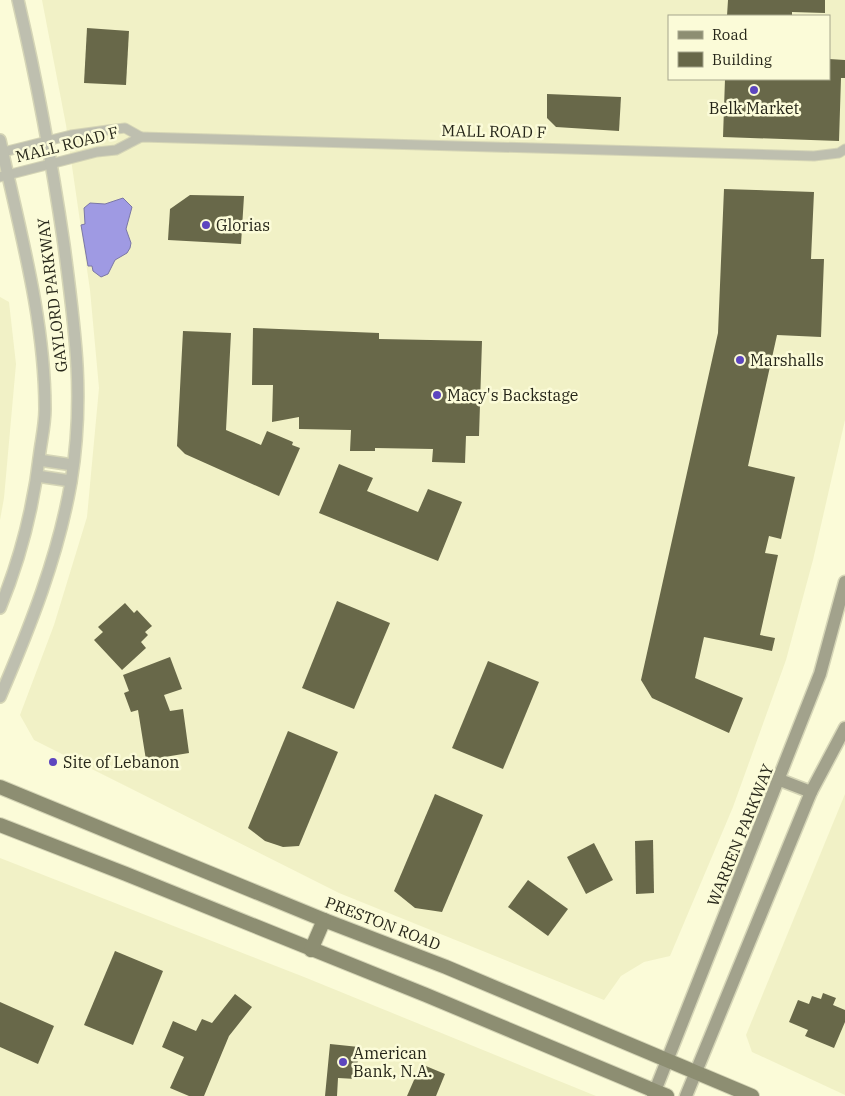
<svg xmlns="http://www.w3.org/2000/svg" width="845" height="1096" viewBox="0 0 845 1096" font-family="'IBM Plex Serif',serif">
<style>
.built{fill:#f1f1c6;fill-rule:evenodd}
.water{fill:#9f9ae3;stroke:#7b77a6}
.building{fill:#686849}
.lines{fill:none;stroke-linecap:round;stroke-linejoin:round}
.minor-casing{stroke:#d5d5b6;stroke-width:11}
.tertiary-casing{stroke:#d5d5b6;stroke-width:14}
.secondary-casing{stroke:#d5d5b6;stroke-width:15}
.primary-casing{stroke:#d5d5b6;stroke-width:16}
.minor{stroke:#bebfaf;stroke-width:9}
.tertiary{stroke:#bebfaf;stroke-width:11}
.secondary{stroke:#a2a28c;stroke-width:12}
.primary{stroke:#8d8e72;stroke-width:14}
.poi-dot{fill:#5d46bf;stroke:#fbfbd8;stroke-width:2}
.labels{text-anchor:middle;stroke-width:5;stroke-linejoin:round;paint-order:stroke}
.poi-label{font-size:16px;fill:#262619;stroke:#fbfbd8;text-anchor:start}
.street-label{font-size:16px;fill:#262619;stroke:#fbfbd8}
</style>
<rect width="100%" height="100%" fill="#fbfbd8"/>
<!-- built -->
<g class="built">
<path d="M42,0H845V420L813,560L786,660L733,807L670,956L644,962L621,976L604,1000L339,893L34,740L20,715L54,625L87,517L99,388L90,290L66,125ZM669,16H829V79H669Z"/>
<polygon points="0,297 9,302 16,364 4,498 0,520"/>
<polygon points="845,794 845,1095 752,1052 746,1035"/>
<polygon points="0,858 304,977 596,1096 0,1096"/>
</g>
<!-- water -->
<polygon class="water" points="123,198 132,207 126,229 131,243 130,248 127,253 115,260 108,274 101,277 93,271 92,266 88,266 81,225 85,224 84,208 90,203 105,204"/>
<!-- building -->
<g class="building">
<polygon points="728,0 825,0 825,13 792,12 792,16 727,16"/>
<polygon points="87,28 129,31 126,85 84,83"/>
<polygon points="829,59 845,60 845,78 841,78 839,141 723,137 725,79 829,79"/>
<polygon points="547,94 621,97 619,131 556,127 547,118"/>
<polygon points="724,189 814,192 811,259 824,259 821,337 777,335 748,466 795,477 781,539 769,536 765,553 778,555 760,635 775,638 772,651 704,637 695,678 743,698 729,733 652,698 641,680 718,333"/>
<polygon points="190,195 244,196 241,244 168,240 170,209"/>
<polygon points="253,328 379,333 379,339 482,341 479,436 466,436 465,463 432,462 433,449 375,448 375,451 350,451 351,430 299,429 299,417 272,422 273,385 252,385"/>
<polygon points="183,331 231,333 226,430 261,445 267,431 293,442 292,445 300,448 279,496 185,454 177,446"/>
<polygon points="339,464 373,478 367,491 418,512 428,489 462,502 438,561 319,513"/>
<polygon points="337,601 390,623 354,709 302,688"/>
<polygon points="125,603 134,613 137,610 152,626 145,632 148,635 141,642 146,648 122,670 94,640 103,632 98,627"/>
<polygon points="170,657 182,689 164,695 170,711 183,709 189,753 146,760 138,710 131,712 124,693 129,691 123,675"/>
<polygon points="488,661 539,682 503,769 452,748"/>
<polygon points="288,731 338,752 299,846 283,847 265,841 248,828"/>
<polygon points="435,794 483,815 442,912 415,908 394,891"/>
<polygon points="653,840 654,893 636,894 635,841"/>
<polygon points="594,843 613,880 586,894 567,857"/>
<polygon points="528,880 568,909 548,936 508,907"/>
<polygon points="115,951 163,971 133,1045 84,1025"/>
<polygon points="823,993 836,998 833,1005 845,1010 845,1022 834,1048 805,1036 808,1030 789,1022 798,1000 809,1004 812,996 821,999"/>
<polygon points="235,994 252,1007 229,1036 204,1096 189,1096 170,1088 184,1057 162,1047 173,1021 196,1031 202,1019 212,1023"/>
<polygon points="0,1002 54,1026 38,1064 0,1047"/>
<polygon points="330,1044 359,1047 356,1079 338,1078 337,1096 325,1096"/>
<polygon points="421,1064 445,1074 436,1096 407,1096"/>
</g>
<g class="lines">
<!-- minor casing -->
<g class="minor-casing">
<g id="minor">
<polyline points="0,153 71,135 108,130 125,128 141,137"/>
<polyline points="0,177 97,152 116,150 141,137 814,156 839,153 845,149"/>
</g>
</g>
<!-- tertiary casing -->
<g class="tertiary-casing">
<g id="tertiary">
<path d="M0,140C19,228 45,318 45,409C45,423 42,437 40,451C34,505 21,557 0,608"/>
<polyline points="39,460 73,465"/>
<polyline points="37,476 71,481"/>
<path d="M0,697C30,627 58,557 71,482C85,397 75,329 64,245C52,163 37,81 18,0"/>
</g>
</g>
<!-- secondary casing -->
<g class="secondary-casing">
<g id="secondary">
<polyline points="780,780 811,792"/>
<polyline points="653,1096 820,674 845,582"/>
<polyline points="686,1096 811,792 845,728"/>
</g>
</g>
<!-- primary casing -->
<g class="primary-casing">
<g id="primary">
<polyline points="0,787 324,920 446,967 752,1096"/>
<polyline points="0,825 126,874 426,995 667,1096"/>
<polyline points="311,950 324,920"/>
</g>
</g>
<!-- minor -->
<use href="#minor" class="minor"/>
<!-- tertiary -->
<use href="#tertiary" class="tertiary"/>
<!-- secondary -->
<use href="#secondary" class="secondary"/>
<!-- primary -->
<use href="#primary" class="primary"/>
</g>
<!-- markers -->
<g class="poi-dot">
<circle cx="754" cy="90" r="5"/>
<circle cx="206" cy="225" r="5"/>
<circle cx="740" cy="360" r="5"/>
<circle cx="437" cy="395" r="5"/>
<circle cx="53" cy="762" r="5"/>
<circle cx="343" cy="1062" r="5"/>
</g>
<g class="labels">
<!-- poi labels -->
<g class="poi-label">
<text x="754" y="114" text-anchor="middle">Belk Market</text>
<text x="216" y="231">Glorias</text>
<text x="750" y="366">Marshalls</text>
<text x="447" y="401">Macy's Backstage</text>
<text x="63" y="768">Site of Lebanon</text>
<text x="353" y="1059">American<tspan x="353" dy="18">Bank, N.A.</tspan></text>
</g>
<!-- street labels -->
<g class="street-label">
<text transform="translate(494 131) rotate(1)" y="6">MALL ROAD F</text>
<text transform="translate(67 144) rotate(-14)" y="6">MALL ROAD F</text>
<text transform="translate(52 295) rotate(-97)" y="6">GAYLORD PARKWAY</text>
<text transform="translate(740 835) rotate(-68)" y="6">WARREN PARKWAY</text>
<text transform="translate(383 923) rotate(21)" y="6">PRESTON ROAD</text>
</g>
</g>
<!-- legend -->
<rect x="668" y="15" width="162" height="65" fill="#fbfbd8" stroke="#a6a68c"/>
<rect x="678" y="31" width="25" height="8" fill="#8d8e72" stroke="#a6a68c"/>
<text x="712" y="40" font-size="15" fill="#262619">Road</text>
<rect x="678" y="52" width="25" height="15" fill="#686849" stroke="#a6a68c"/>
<text x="712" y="65" font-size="15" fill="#262619">Building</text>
</svg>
